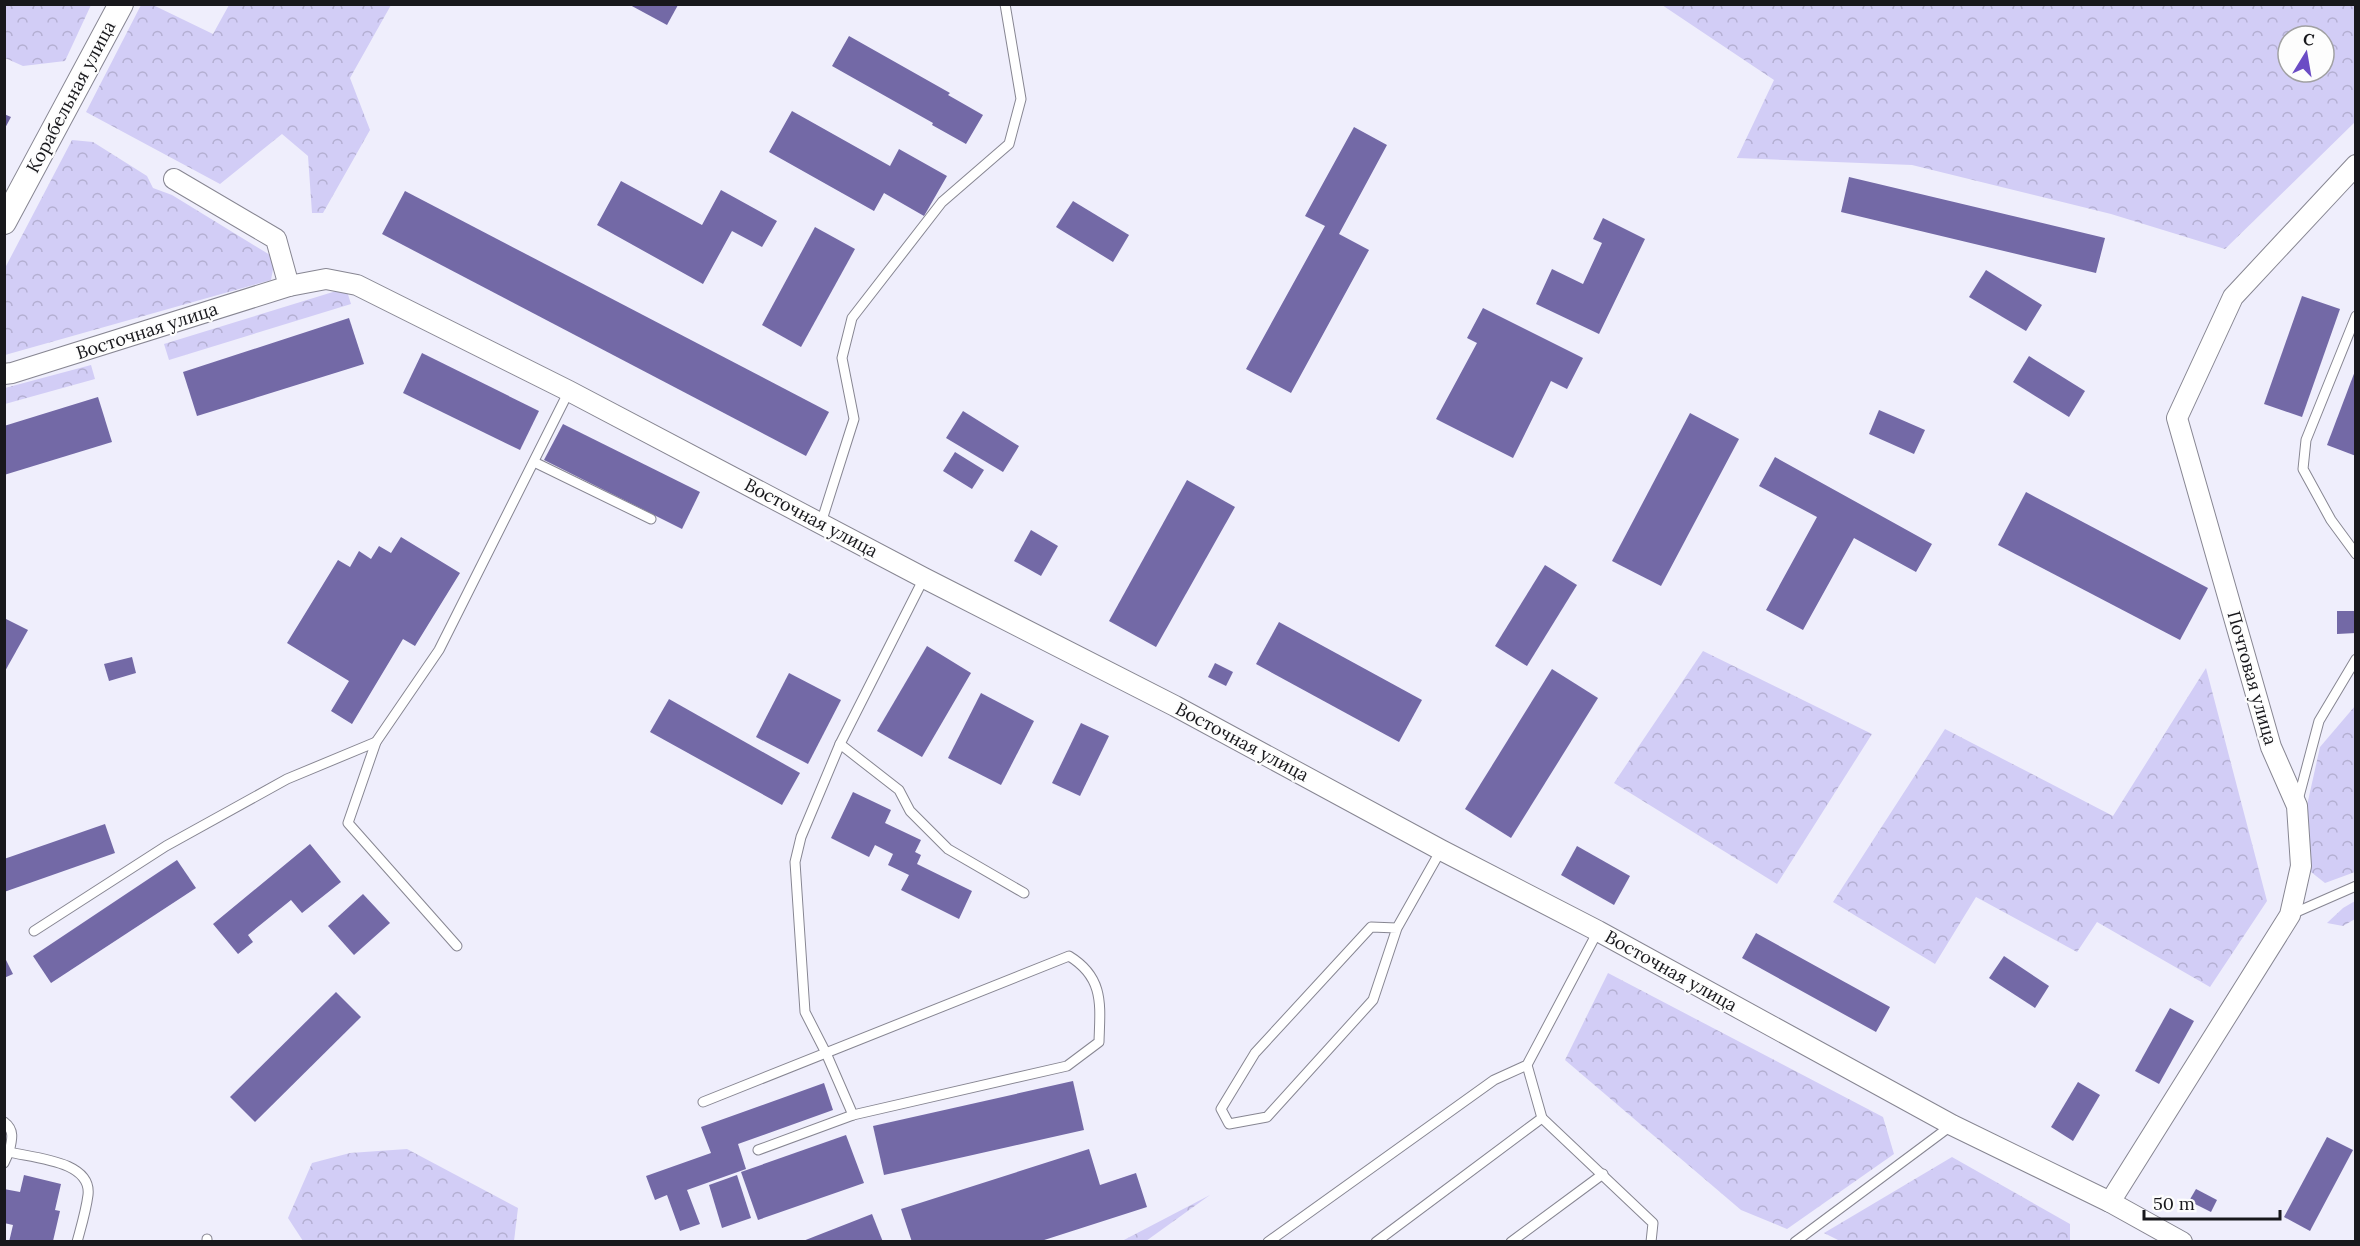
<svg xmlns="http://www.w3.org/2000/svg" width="2360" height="1246" viewBox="0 0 2360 1246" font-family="Lora,serif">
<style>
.forest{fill:url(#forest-crowns);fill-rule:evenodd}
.building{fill:#7369a6}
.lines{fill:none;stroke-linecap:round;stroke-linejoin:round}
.service-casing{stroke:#878692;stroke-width:11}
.minor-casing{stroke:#878692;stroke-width:22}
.tertiary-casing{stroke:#878692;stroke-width:26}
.service{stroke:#fff;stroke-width:9}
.minor{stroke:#fff;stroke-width:20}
.tertiary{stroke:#fff;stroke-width:24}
.labels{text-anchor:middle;stroke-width:4.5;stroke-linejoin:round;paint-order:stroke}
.street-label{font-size:18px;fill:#18181c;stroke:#fdfdfd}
</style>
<defs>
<pattern id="forest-crowns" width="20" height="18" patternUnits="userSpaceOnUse" patternTransform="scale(1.5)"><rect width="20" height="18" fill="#d2cdf6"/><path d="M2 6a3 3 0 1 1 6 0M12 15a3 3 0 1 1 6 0" fill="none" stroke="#b4afd2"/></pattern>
</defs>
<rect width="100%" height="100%" fill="#efeefc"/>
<!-- forest -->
<g class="forest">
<polygon points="4,5 5,4 91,5 65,61 23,66 5,58"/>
<polygon points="141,5 153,5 213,34 229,5 391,5 350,78 370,130 323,213 312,213 308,156 282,134 220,184 86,112"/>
<path d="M1662,5H2355L2354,24L2356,25L2355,122L2225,249L2111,214L1912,165L1737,158L1774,80ZM2288,36H2324V72H2288Z"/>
<polygon points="72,140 93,142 147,176 153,188 172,195 275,258 271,280 5,355 5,268"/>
<polygon points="346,288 351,304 169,360 164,344"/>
<polygon points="91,365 95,379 5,404 5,388"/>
<polygon points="1703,651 1872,734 1777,884 1614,783"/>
<polygon points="2206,668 2267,901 2210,987 2097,922 2077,952 1976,897 1935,964 1833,902 1945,729 2113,816"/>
<polygon points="2355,706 2355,872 2325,883 2311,872 2306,810 2320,747"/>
<polygon points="2355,901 2355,919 2343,926 2327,923 2343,908"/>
<polygon points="1608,973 1883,1117 1894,1154 1787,1229 1741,1210 1565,1060"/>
<polygon points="407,1149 518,1208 514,1241 303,1241 288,1218 312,1163 350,1153"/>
<polygon points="1952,1157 2070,1224 2070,1241 1842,1242 1824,1233"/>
<polygon points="1210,1195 1146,1241 1122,1241"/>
</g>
<!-- building -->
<g class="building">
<polygon points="630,5 678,5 667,25"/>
<polygon points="849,36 950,93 948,95 983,115 966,144 932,125 933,123 832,66"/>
<polygon points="792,111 890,166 899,149 947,176 924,216 884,193 874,211 769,152"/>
<polygon points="4,114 11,117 4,130"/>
<polygon points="1354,127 1387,145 1339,234 1369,250 1291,393 1246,369 1325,226 1305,216"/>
<polygon points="1849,177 2105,238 2096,273 1841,212"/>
<polygon points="621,181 702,225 721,190 777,221 762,247 732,231 703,284 597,225"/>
<polygon points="405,191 829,412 806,456 382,234"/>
<polygon points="1073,201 1129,235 1113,262 1056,227"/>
<polygon points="1603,218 1645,239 1599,334 1536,304 1552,269 1583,284 1602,243 1593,239"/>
<polygon points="815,227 855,249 801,347 762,325"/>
<polygon points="1986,270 2042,305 2026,331 1969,297"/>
<polygon points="2302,296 2340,309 2302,417 2264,404"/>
<polygon points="1483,308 1583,358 1567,389 1551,381 1513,458 1436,419 1477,343 1467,338"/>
<polygon points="349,318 364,364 197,416 183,372"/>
<polygon points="422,353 539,411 520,450 403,393"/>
<polygon points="2029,356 2085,391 2069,417 2013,382"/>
<polygon points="2355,371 2356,371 2356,456 2327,445"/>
<polygon points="98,397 112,442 4,475 4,426"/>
<polygon points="1879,410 1925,430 1914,454 1869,434"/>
<polygon points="963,411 1019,446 1003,472 946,438"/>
<polygon points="1690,413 1739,439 1661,586 1612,561"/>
<polygon points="563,424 700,492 682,529 544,460"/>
<polygon points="955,452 984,470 972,489 943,471"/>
<polygon points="1775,457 1932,544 1916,572 1854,538 1803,630 1766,610 1817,517 1759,486"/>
<polygon points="1187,480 1235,507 1156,647 1109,621"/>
<polygon points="2026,492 2208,588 2180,640 1998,545"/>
<polygon points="1031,530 1058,546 1041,576 1014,561"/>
<polygon points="401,537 460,573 415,646 403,639 352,724 331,711 349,681 287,643 338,560 350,567 359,551 371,559 379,546 391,553"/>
<polygon points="1545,565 1577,585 1527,666 1495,646"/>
<polygon points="2337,611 2356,611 2356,633 2337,634"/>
<polygon points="4,618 28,630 4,673"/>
<polygon points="1279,622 1422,700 1399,742 1256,664"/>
<polygon points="927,646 971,673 922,757 877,731"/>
<polygon points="132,657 136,673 109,681 104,664"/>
<polygon points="1215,663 1233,672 1226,686 1208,677"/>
<polygon points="1552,669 1598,698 1511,838 1465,809"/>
<polygon points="789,673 841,700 808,764 756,737"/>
<polygon points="981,693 1034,721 1001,785 948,758"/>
<polygon points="669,699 800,773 782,805 650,732"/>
<polygon points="1081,723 1109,736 1080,796 1052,783"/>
<polygon points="853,792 891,810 885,823 921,840 915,852 921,855 917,864 972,891 959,919 901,890 909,875 888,865 893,854 875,845 869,857 831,838"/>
<polygon points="105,824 115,853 4,892 4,859"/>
<polygon points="310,844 341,882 302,913 291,900 248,935 253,942 238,954 213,924"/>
<polygon points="1577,846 1630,876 1614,905 1561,875"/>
<polygon points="177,860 196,888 51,983 33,956"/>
<polygon points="363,894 390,923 354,955 328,926"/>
<polygon points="1756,933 1890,1007 1876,1032 1742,958"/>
<polygon points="4,956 13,974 4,978"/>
<polygon points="2004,956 2049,986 2035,1008 1989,978"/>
<polygon points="336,992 361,1017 255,1122 230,1097"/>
<polygon points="2170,1008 2194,1021 2159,1084 2135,1071"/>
<polygon points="1073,1081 1084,1130 884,1175 873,1126"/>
<polygon points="2078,1082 2100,1095 2073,1141 2051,1127"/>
<polygon points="824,1083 833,1110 738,1144 746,1169 687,1190 700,1224 680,1231 667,1195 655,1200 646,1176 711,1153 701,1127"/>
<polygon points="846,1135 864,1183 758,1220 741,1172"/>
<polygon points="2327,1137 2353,1150 2310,1231 2284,1217"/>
<polygon points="1089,1149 1100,1185 1136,1173 1147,1207 1038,1242 912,1242 901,1209"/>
<polygon points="24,1175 61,1184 55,1210 60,1211 53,1241 9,1242 13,1225 4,1223 4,1189 20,1192"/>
<polygon points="737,1175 751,1218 722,1228 709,1185"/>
<polygon points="2196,1189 2217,1200 2211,1212 2189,1201"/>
<polygon points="872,1214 883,1242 803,1242 803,1241"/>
</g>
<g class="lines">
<!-- service casing -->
<g class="service-casing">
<g id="service">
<polyline points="2356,316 2306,440 2303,469 2331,520 2356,554"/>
<polyline points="534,462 651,519"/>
<polyline points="821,523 854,419 842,358 852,318 942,202 1009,144 1021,99 1005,4"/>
<polyline points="840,744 899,790 910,811 948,849 1024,893"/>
<polyline points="2298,800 2319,721 2356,659"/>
<polyline points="2292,914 2356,886"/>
<polyline points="1397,928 1371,927 1255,1053 1221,1109 1229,1124 1267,1117 1373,1000 1397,928 1441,850"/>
<polyline points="34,931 166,846 287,779 376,742"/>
<polyline points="457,946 348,823 376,742 439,650 569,391"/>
<polyline points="1527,1065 1542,1118 1653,1223 1651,1242"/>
<path d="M703,1102L1069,956C1105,978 1100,1006 1099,1042L1067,1066L853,1115L826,1053L805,1012L795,862L801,837L840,744L924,578"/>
<path d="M4,1122C15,1130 12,1140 9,1152"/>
<polyline points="758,1150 853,1115"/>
<path d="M4,1163L9,1152C34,1158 92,1161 88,1195C86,1211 81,1227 77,1242"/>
<polyline points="207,1239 207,1242"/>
<polyline points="1268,1242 1494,1080 1527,1065 1598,931"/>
<polyline points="1376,1242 1542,1118"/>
<polyline points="1511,1242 1603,1174"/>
<polyline points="1795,1242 1952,1125"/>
</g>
</g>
<!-- minor casing -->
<g class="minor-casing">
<g id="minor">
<polyline points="174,179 276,239 289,286"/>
<polyline points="4,374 12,373 289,286 326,279 357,285 569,391 924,578 1175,706 1441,850 1598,931 1952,1125 2110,1202 2182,1242"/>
<polyline points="2110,1202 2290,915 2301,866 2297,806 2271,747 2177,418 2233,297 2356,165"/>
</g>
</g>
<!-- tertiary casing -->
<g class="tertiary-casing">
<polyline id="tertiary" points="4,222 121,4"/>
</g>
<!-- service -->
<use href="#service" class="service"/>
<!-- minor -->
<use href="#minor" class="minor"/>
<!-- tertiary -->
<use href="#tertiary" class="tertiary"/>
</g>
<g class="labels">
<!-- street labels -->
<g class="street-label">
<text transform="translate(71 97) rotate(-62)" y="6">Корабельная улица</text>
<text transform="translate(147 331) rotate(-18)" y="6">Восточная улица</text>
<text transform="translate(811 518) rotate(28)" y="6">Восточная улица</text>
<text transform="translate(2252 678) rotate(74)" y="6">Почтовая улица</text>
<text transform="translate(1242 742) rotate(28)" y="6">Восточная улица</text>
<text transform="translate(1671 971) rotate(29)" y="6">Восточная улица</text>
</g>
</g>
<!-- border -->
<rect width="2360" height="1246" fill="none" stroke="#18181c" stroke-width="12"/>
<!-- north arrow -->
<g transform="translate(2306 54) rotate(11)"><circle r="28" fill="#fdfdfd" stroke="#a1a1a3" stroke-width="1.5"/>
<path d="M0-4.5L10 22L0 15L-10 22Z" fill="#6b4cc5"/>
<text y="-9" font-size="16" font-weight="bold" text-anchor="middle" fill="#18181c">С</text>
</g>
<!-- scale -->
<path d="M2144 1210v9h136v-9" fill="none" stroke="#18181c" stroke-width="3"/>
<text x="2153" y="1210" font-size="18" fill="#18181c" stroke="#fdfdfd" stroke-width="4.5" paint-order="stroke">50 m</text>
</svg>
